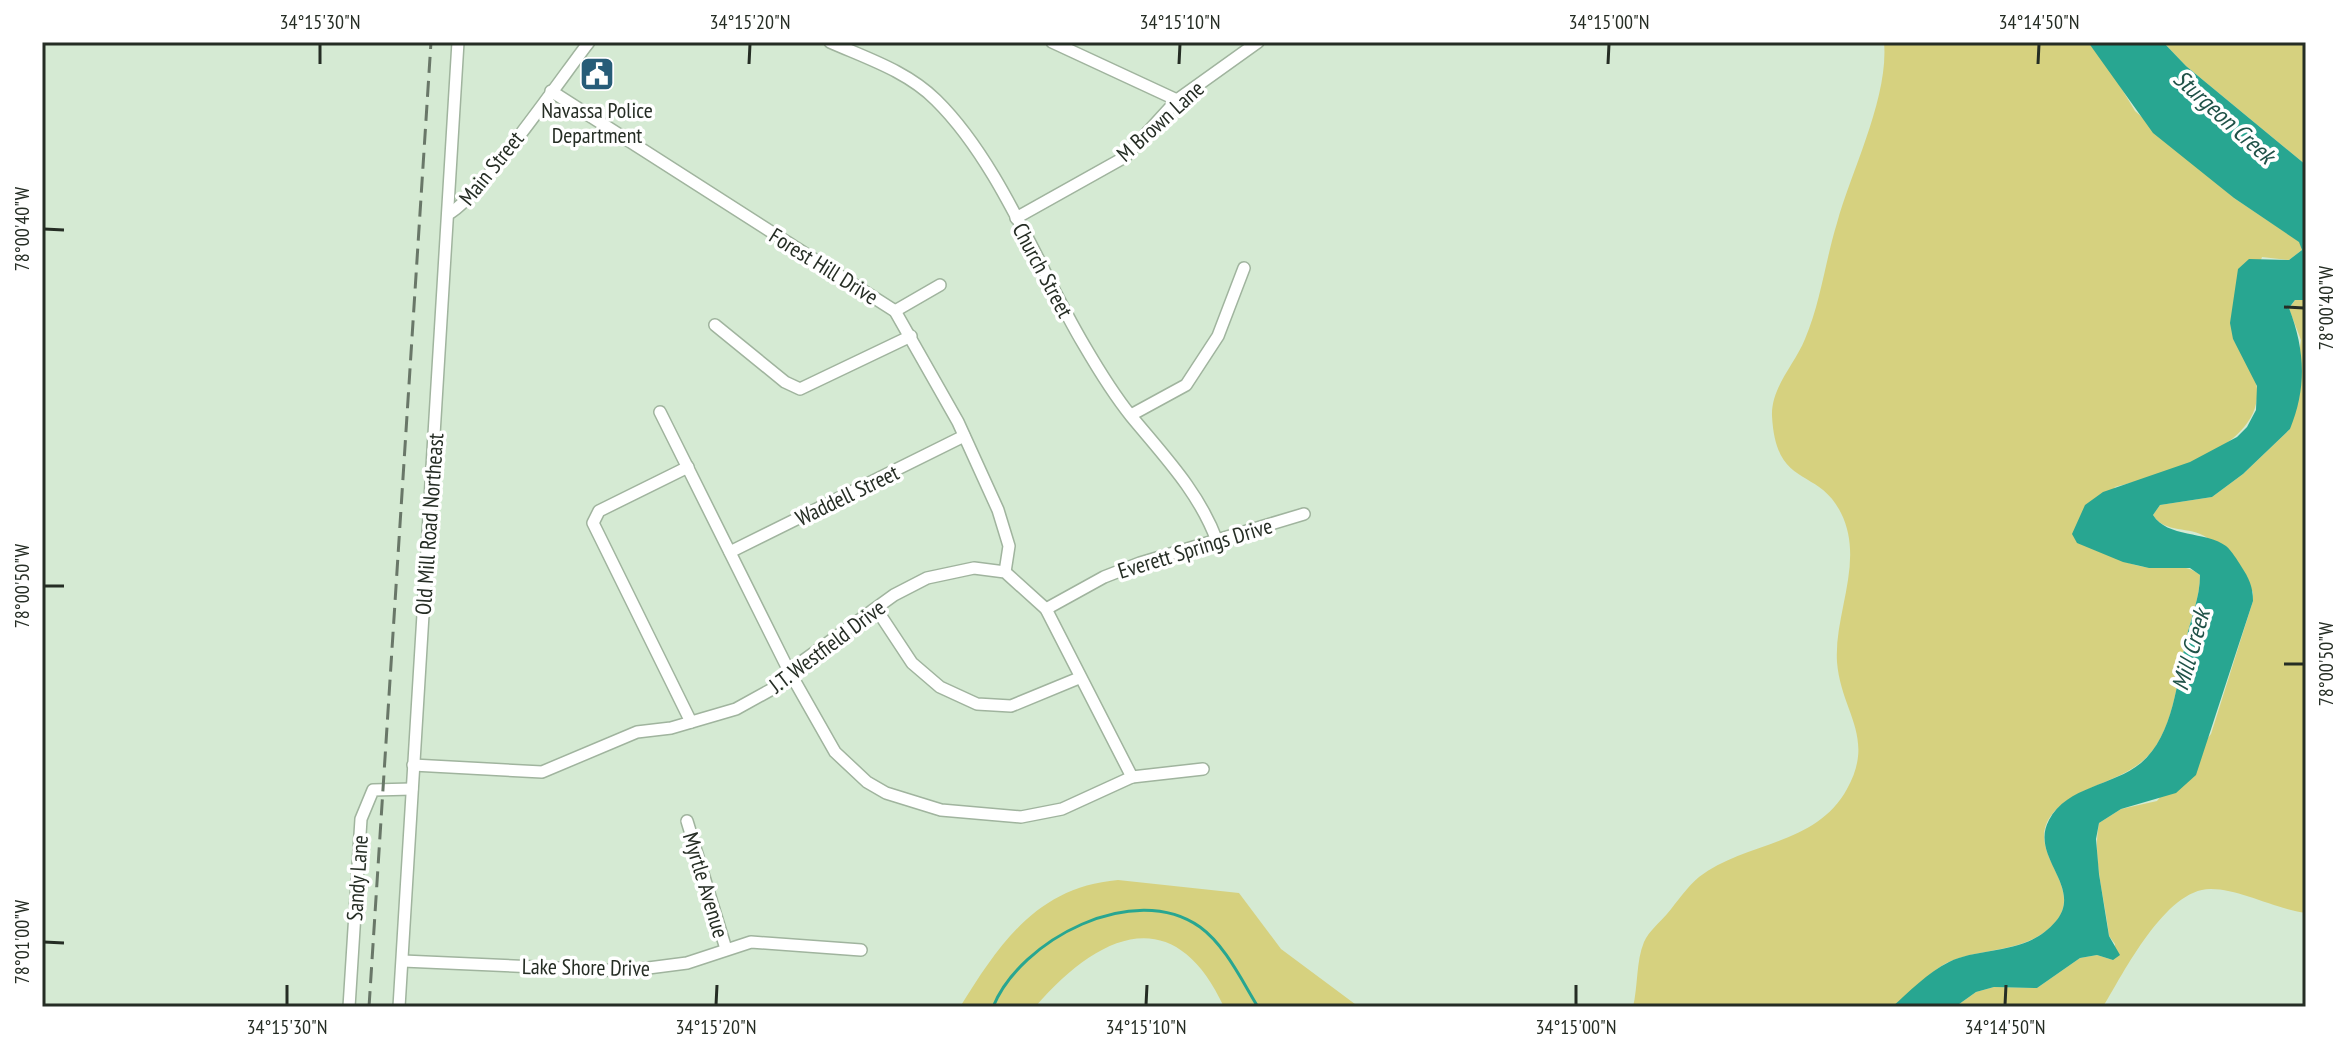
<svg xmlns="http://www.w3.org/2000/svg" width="2348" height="1049" viewBox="0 0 2348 1049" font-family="'PT Sans Narrow',sans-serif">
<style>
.green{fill:#d6d17f}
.water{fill:#28a691}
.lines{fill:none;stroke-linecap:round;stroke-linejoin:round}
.stream{stroke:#28a691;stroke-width:3}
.minor-casing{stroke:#a0b49e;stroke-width:14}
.minor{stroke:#fff;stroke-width:11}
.rail{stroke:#697768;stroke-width:3;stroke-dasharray:16 8;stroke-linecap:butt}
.ticks{fill:none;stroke:#252d24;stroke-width:3}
.labels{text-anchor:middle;stroke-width:7;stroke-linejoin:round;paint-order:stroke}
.poi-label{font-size:22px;fill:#252d24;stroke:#fff}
.street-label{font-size:22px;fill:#252d24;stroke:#fff}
.water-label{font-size:24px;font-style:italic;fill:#205248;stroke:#fff}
.neatline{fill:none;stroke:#252d24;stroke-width:3}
.ticks-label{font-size:20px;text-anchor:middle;fill:#252d24}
</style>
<rect width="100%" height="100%" fill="#d5ead3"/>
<!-- green -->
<g class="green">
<path d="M1884,42H2088L2111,71L2135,111L2234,198L2300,242L2302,250L2289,260L2262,257L2233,339C2242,354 2256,372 2257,389C2262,449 2161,475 2115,487L2085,543C2105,553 2123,563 2144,567C2164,570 2182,561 2200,575C2200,598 2191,617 2186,639C2177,679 2174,742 2136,766C2110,784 2074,789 2053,813C2022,850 2084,884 2057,920C2031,953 1985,947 1951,961C1929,970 1914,994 1894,1005C1882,1012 1854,1007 1840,1007C1771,1007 1702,1007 1633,1007C1638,987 1636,961 1644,942C1649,931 1660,922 1667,914C1677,902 1687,887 1699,877C1744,842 1816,846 1847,789C1876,737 1841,712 1837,662C1834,613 1865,561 1841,513C1818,466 1776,490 1772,416C1771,387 1795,364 1805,339C1821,301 1825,262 1837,223C1852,169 1889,97 1884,42Z"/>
<polygon points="2163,42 2306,42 2306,165 2186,66"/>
<path d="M2295,300H2306V913C2275,909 2240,889 2211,889C2166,888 2124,972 2103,1007H1955L1976,992L1994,987L2037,988L2080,958L2097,955L2113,960L2115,944L2109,936C2105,898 2092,860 2099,823L2121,809L2157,801L2211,734L2253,601V592C2239,575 2224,551 2206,537C2190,526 2165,534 2153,515L2160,505L2212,497L2243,474L2290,429L2301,340L2289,309Z"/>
<path d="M1118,880L1239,893L1281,949L1359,1007H1224C1174,899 1099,933 1035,1007H960C1000,943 1037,887 1118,880Z"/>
</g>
<!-- water -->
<path class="water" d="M2088,42H2163L2186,66L2306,165V300H2295L2289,308C2305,350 2307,387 2290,429L2243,474L2212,497L2160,505L2153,515C2167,538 2206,531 2226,546C2232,551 2237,560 2241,566C2249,578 2253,587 2253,601L2196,775L2176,793L2121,809L2099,823L2096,839L2099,874L2109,936L2120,955L2113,960L2097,955L2080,958L2037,988L1994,987L1976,992L1955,1007H1892C1909,992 1928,972 1949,962C1982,946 2027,956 2056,921C2084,887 2029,857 2049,820C2067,786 2113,786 2141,763C2174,735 2177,680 2186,640C2191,617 2200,598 2200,575L2190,568H2149L2123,562L2077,543L2072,534L2085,505L2103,492L2190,462L2237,437L2247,427L2256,410L2257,386L2233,339L2230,323L2238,269L2249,259L2289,260L2302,250L2299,242L2234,198L2153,133Z"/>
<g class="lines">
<!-- stream -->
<path class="stream" d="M993,1007C1020,940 1134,880 1200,927C1225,945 1242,981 1258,1007"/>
<!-- minor casing -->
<g class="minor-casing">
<g id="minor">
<path d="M830,42C866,58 907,71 936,100C1000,163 1038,268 1084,345C1098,369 1114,395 1131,416C1164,456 1199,492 1217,541"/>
<polyline points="1052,42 1177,100"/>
<polyline points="551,91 895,311 958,422 998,510 1009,546 1005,572"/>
<path d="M448,214C475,203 565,73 589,42"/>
<polyline points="1016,218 1125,157 1177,100 1258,42"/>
<polyline points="895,311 940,285"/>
<polyline points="715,325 785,382 800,389 911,336"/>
<polyline points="660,412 789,671 835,752 867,782 886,793 941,810 1021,817 1062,809 1132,777 1203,769"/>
<polyline points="1131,415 1186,385 1218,336 1244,268"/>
<polyline points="688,467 599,511 593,523 691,722"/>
<polyline points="730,552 964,436"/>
<polyline points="1046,609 1104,577 1140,563 1304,514"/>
<polyline points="877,610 912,663 940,687 977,704 1011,706 1079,678"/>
<polyline points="413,765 542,772 637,732 671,728 736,709 774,688 789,671 894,595 927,578 974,568 1005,572 1046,609 1132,777"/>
<polyline points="687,821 726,949"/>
<polyline points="403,961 625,971 687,963 751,942 861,950"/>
<polyline points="349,1007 361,819 373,790 412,789"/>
<polyline points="399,1007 458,42"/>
</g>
</g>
<!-- minor -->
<use href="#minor" class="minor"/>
<!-- rail -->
<polyline class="rail" points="369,1007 431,42"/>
</g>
<!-- ticks -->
<path class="ticks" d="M320,64V44M749,64L750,44M1179,64L1180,44M1608,64L1609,44M2038,64L2039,44M44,229L64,230M2284,307L2304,308M44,586H64M2284,664H2304M44,942L64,943M287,1005V985M716,1005L717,985M1146,1005L1147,985M1576,1005V985M2005,1005L2006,985"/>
<!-- icons -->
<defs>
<g id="civic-square" transform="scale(1.8)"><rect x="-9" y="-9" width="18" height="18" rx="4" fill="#275c78" stroke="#fff"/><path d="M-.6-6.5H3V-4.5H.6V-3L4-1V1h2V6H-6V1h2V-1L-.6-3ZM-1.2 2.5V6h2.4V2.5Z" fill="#fff"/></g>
</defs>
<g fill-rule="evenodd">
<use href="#civic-square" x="597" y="74"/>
</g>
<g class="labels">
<!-- poi labels -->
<g class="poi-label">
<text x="597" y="118">Navassa Police<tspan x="597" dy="25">Department</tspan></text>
</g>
<!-- street labels -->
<g class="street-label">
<text transform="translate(1160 121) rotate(-42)" y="8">M Brown Lane</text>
<text transform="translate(491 168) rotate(-51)" y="8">Main Street</text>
<text transform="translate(824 266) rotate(32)" y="8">Forest Hill Drive</text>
<text transform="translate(1043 270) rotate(62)" y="8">Church Street</text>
<text transform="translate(847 495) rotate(-26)" y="8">Waddell Street</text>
<text transform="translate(429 524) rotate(-86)" y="8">Old Mill Road Northeast</text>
<text transform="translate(1195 548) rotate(-17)" y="8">Everett Springs Drive</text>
<text transform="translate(827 646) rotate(-37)" y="8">J.T. Westfield Drive</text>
<text transform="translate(357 878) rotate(-86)" y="8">Sandy Lane</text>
<text transform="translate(706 885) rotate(73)" y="8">Myrtle Avenue</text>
<text transform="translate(586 967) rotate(1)" y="8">Lake Shore Drive</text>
</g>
<!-- water labels -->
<g class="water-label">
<text transform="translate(2224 117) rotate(42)" y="8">Sturgeon Creek</text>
<text transform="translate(2191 650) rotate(-74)" y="8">Mill Creek</text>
</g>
</g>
<!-- border -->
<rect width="2348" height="1049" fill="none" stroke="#ffffff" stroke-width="88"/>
<rect x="44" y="44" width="2260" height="961" class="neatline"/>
<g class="ticks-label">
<text x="320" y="29">34°15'30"N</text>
<text x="750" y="29">34°15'20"N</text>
<text x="1180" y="29">34°15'10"N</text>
<text x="1609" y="29">34°15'00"N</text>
<text x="2039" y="29">34°14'50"N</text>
<text transform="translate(22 229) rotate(-90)" y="7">78°00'40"W</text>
<text transform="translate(2326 308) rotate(-90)" y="7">78°00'40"W</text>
<text transform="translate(22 586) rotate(-90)" y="7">78°00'50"W</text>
<text transform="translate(2326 664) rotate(-90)" y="7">78°00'50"W</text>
<text transform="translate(22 942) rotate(-90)" y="7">78°01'00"W</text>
<text x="287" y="1034">34°15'30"N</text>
<text x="716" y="1034">34°15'20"N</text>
<text x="1146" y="1034">34°15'10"N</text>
<text x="1576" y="1034">34°15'00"N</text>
<text x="2005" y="1034">34°14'50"N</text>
</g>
</svg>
